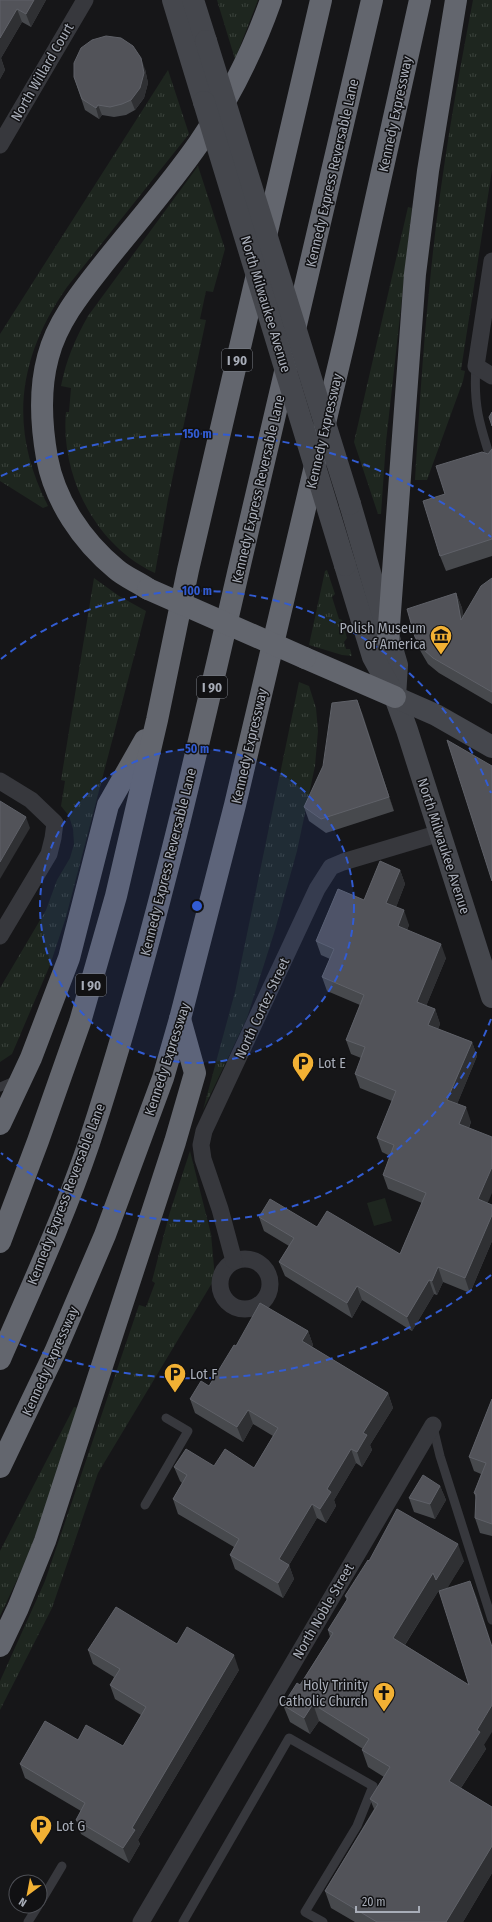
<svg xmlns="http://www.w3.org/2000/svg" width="492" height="1922" viewBox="0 0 492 1922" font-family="'Fira Sans Condensed',sans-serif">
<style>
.grass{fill:url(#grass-tufts)}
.park{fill:#1e261f}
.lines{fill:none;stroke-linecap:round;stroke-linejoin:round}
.lane{stroke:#37383d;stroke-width:9}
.street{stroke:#37383d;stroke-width:17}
.secondary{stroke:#45474d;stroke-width:22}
.highway{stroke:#63666e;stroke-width:22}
.secondary-bridge{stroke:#45474d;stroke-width:22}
.highway-bridge{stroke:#63666e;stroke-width:22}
.wall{fill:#47494d;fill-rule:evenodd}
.shaded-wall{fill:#2f3033}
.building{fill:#525359;stroke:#5f6168}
.ring{fill:none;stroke:#325cd3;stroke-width:2;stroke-dasharray:7 5}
.labels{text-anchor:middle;stroke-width:3;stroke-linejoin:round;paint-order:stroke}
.shield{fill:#111113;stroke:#7b7e86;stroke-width:1}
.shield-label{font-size:13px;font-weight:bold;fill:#a8adb8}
.street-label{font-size:14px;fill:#a8adb8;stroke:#111113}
.poi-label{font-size:14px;fill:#a8adb8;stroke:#111113;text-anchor:start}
.centre{fill:#325cd3;stroke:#111113;stroke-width:2}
.ring-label{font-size:12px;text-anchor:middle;font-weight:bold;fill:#325cd3;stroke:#111113;stroke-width:3;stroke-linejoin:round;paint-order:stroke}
</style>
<defs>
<pattern id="grass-tufts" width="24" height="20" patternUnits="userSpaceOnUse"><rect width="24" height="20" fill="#1e261f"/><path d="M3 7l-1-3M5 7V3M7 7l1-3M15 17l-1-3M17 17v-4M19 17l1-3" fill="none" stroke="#3c433d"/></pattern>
</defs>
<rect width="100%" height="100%" fill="#161618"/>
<!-- grass -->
<g class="grass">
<polygon points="217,0 258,0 235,59"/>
<path d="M473,0H492V170L461,370L465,371L463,381L427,480H415C419,413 423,347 430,281C439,186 455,93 473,0Z"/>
<path d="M168,70L189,134L67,287C18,357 8,428 48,506L43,508L0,481V334Z"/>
<path d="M198,166L225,249L213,292L206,291L200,319L206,320L168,499L155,573C96,546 60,476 66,412H69L71,388L61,386C66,360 75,339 88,316Z"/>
<polygon points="408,207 412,208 386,442 381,514 378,514 354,442"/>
<polygon points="327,570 335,594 332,597 339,619 342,620 347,638 344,642 346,649 350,649 352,656 342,655 309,645 325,571"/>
<polygon points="94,578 119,596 146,611 66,917 50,965 12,1054 0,1062 0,988 46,910 57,880 70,858 74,844 73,829 69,816 61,806 65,781 61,780"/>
<polygon points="299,682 309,686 316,708 318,731 315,766 297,851 275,930 247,1018 203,1110 235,992"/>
<polygon points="190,1151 211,1234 215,1278 98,1473 52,1608 0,1710 0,1681 45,1581 139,1305 146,1307 155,1283 152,1281 169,1215"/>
<polygon points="74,1407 80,1408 47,1505 25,1563 0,1616 0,1551"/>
</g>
<!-- park -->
<polygon class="park" points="385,1198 392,1221 374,1226 367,1203"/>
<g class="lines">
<!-- lane -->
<g class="lane">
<path d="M476,366C473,406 480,426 492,463"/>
<polyline points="0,1087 17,1080"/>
<polyline points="433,1427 440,1456 492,1620"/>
<polyline points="145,1505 188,1431 166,1418"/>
<polyline points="40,1903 62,1866"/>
<polyline points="28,1922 38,1906"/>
<polyline points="183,1922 289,1738 373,1786 357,1826 305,1912 323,1922"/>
</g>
<!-- street -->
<g class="street">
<polyline points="0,145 85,0"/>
<polyline points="492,261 476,366 492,376"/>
<polyline points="0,781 31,800 55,823 53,838 49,854 0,936"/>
<circle cx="245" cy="1284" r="25"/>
<polyline points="234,1261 220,1209 203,1159 201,1145 204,1131 317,889 331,867 343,862 440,833"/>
<polyline points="141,1922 433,1425"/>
</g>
<!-- secondary -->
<g class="secondary">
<polyline points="173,0 204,102"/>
<polyline points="193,0 206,41"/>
<polyline points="350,504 397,665 395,697"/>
<polyline points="345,565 373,657 395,697 407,730 492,997"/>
<polyline points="395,697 436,715 492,747"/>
</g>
<!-- highway -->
<g class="highway">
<path d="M148,589C138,582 125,577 116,569C82,541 55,501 47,458C41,424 39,390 48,357C57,321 83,290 105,262C136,223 170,185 199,143C229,99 253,51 271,0"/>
<polyline points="388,639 415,274 428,171 456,0"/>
<polyline points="305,658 395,697"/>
<polyline points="0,1124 31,1058 69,958 108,805 145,740"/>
<polyline points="0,1242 38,1141 80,1022 116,896 157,720 188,570 321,0"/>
<path d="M0,1359C31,1288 64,1217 89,1143C150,956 194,765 238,573C283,382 328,191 372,0"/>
<polyline points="0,1467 55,1352 105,1235 163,1078 180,1019 235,805 306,504 346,334 420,0"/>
<polyline points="0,1646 18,1608 45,1541 175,1142 195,1073 180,1019"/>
</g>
<!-- secondary-bridge -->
<g class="secondary-bridge">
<polyline points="206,41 350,504"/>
<polyline points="204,102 345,565"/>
</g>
<!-- highway-bridge -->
<polyline class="highway-bridge" points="148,589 305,658"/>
</g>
<!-- wall -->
<g class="wall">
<polygon points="0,0 46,0 31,27 22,22 1,58 5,70 0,79"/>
<polygon points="145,69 148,83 144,98 135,110 126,115 114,117 102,115 99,119 85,110 74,77"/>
<polygon points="492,449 492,556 446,571 440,556 445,494 488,454"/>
<polygon points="492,578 492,704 439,673 428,664 421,652 415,637 456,593 462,608 463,617"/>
<polygon points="357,700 394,811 326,833 309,821 304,807"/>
<polygon points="400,870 405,884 396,907 409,925 407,930 446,958 426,1006 435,1009 440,1024 438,1029 472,1042 477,1056 457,1104 471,1122 469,1128 488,1203 492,1205 492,1241 470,1293 443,1282 437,1295 434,1294 412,1331 362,1300 352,1318 285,1276 279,1262 289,1246 264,1231 259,1217 317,1227 400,1254 422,1203 388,1189 383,1175 390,1156 382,1152 377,1138 392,1101 360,1088 355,1074 361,1058 351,1054 346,1040 360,1005 327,991 322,977 330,959 321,955 316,941"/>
<polygon points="308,1331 313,1345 312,1347 388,1393 393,1408 370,1445 372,1450 362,1467 356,1463 334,1500 336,1506 326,1523 317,1518 289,1565 294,1579 283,1598 235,1569 230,1555 234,1547 178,1514 173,1499 182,1483 180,1481 174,1467 214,1466 254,1468 273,1436 253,1424 243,1442 195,1413 190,1399 209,1386 236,1346"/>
<polygon points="492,1399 492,1536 480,1533 475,1518 476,1498 474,1493 481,1474 474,1471 469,1457"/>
<polygon points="440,1486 446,1500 435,1519 414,1512 409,1498"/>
<path d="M369,1561H464L447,1588L477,1598L484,1745L486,1749L461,1788L492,1807V1873L463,1922H355L331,1908L325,1891L374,1809L370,1799L384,1777L368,1767L362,1750L363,1749L319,1721L310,1734L290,1722L283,1705L300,1685L330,1637L328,1630L347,1601L345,1596ZM439,1590L440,1591L469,1685L405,1645Z"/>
<polygon points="177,1644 239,1670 138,1840 140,1844 129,1863 81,1834 76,1820 81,1811 25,1778 20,1764 78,1740 123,1746 141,1715 115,1699 110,1685 114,1677 93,1664 88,1650"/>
</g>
<!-- shaded-wall -->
<g class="shaded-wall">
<polygon points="34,0 46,0 31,27 26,14"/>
<polygon points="17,9 22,22 1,58 5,70 0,79 0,38"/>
<polygon points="141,58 145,69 148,83 144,98 135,110 131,100"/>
<polygon points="98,105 102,115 99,119 96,108"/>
<polygon points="456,593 462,608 467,635 461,620"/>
<polygon points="357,700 363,715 394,811 389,797"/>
<polygon points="26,817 30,828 0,879 0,862"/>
<polygon points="400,870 405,884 392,918 386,903"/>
<polygon points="404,910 409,925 403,940 398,926"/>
<polygon points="441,944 446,958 422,1016 417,1002"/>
<polygon points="435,1009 440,1024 434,1040 428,1025"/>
<polygon points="472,1042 477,1056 453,1114 447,1100"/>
<polygon points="466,1107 471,1122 464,1138 459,1124"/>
<polygon points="492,1167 492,1193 483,1214 478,1199"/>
<polygon points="492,1215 492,1241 470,1293 465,1278"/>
<polygon points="438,1267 443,1282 437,1295 432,1281"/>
<polygon points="429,1280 434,1294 412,1331 407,1317"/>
<polygon points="357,1286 362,1300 352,1318 347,1303"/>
<polygon points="308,1331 313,1345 307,1355 302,1341"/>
<polygon points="388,1393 393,1408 370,1445 372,1450 362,1467 357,1452 363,1433"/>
<polygon points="248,1410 253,1424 243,1442 237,1427"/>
<polygon points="351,1449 356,1463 334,1500 336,1506 326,1523 320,1509 327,1489"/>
<polygon points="440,1486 446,1500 435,1519 430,1504"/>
<polygon points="312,1504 317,1518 289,1565 294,1579 283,1598 278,1583 279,1559"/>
<polygon points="458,1544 464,1561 442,1597 439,1590 399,1654 393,1638 433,1573"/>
<polygon points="470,1581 477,1598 492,1645 492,1647"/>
<polygon points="234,1655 239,1670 138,1840 140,1844 129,1863 123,1848 132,1828"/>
<polygon points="313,1704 319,1721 310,1734 304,1718"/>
<polygon points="492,1705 492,1732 484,1745 486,1749 455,1797 449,1781 477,1730"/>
<polygon points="492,1846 492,1873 463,1922 446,1922"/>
</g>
<!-- building -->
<g class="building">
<polygon points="0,0 34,0 26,14 17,9 0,38"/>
<polygon points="106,36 121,38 133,46 141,58 144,73 140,88 131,100 122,104 110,107 98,105 96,108 82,99 74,77 74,63 81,48 92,40"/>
<polygon points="492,412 492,426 489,417"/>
<polygon points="492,449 492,539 440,556 423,501 445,494 436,466 482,452 488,454"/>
<polygon points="492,578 492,692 433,658 423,649 415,637 407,609 456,593 461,620 481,586"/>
<polygon points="357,700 389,797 321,819 304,807 323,766 332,703"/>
<polygon points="447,740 492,766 492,881"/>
<polygon points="0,801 26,817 0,862"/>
<polygon points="380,861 400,870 386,903 404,910 398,926 441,944 417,1002 435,1009 428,1025 472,1042 447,1100 466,1107 459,1124 492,1137 492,1167 478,1199 492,1205 492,1215 465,1278 438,1267 432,1281 429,1280 407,1317 357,1286 347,1303 279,1262 294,1238 259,1217 270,1199 317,1227 327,1211 400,1254 426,1193 383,1175 394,1145 377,1138 396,1091 355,1074 365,1047 346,1040 364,995 322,977 334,949 316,941 338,889 364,900"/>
<polygon points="260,1303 308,1331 302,1341 388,1393 363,1433 367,1435 357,1452 351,1449 327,1489 331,1492 320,1509 312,1504 279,1559 289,1565 278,1583 230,1555 239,1539 173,1499 187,1475 174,1467 186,1449 214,1466 225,1449 254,1468 278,1428 248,1410 237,1427 190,1399 201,1381 209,1386 234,1345 236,1346"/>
<polygon points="492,1399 492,1524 475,1518 476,1494 474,1493 486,1463 469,1457"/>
<polygon points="423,1475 440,1486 430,1504 409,1498"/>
<polygon points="397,1509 458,1544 436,1580 433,1573 393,1638 469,1685 439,1591 470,1581 492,1647 492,1705 477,1730 480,1732 449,1781 492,1807 492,1846 446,1922 377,1922 325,1891 378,1804 370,1799 390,1767 362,1750 369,1739 313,1704 304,1718 283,1705 297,1683 300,1685 333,1633 328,1630 348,1598 345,1596 368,1560 369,1561"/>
<polygon points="116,1607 177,1644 187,1627 234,1655 132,1828 135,1830 123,1848 76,1820 85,1803 20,1764 45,1721 78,1740 86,1725 123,1746 146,1707 110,1685 120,1669 88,1650"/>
</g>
<!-- distance rings -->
<circle cx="197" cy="906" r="157" fill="#325cd3" fill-opacity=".12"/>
<g class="ring">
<circle cx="197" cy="906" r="157"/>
<path d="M491 1019A315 315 0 0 1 1 1153M1 659A315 315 0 0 1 491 793"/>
<path d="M491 1275A472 472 0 0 1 1 1336M1 476A472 472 0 0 1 491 537"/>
</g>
<!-- icons -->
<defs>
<g id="museum-pin" transform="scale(1.15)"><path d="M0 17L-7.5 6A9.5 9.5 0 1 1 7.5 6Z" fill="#f2b134" stroke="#111113"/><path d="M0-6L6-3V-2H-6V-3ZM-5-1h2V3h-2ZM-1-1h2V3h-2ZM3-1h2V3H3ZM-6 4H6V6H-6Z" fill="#111"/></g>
<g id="parking-pin" transform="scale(1.15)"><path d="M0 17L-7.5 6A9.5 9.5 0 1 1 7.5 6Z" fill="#f2b134" stroke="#111113"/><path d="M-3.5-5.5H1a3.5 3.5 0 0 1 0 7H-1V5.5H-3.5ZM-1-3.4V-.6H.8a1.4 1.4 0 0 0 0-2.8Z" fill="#111"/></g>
<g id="church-pin" transform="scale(1.15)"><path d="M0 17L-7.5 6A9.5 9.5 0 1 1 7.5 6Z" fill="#f2b134" stroke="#111113"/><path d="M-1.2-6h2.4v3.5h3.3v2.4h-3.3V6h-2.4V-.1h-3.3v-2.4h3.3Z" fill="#111"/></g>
</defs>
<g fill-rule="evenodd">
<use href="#museum-pin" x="441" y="636"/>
<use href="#parking-pin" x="303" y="1063"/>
<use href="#parking-pin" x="175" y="1374"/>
<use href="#church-pin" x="384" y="1693"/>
<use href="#parking-pin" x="41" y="1826"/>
</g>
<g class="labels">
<!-- shield labels -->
<g class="shield">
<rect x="222" y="349" width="30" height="22" rx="3"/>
<rect x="197" y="676" width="30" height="22" rx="3"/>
<rect x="76" y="974" width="30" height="22" rx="3"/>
</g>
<g class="shield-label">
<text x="237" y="365">I 90</text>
<text x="212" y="692">I 90</text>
<text x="91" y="990">I 90</text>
</g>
<!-- street labels -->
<g class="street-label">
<text transform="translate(42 72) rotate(-60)" y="5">North Willard Court</text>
<text transform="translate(395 114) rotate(-78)" y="5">Kennedy Expressway</text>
<text transform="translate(332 173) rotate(-77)" y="5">Kennedy Express Reversable Lane</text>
<text transform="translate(266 304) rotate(73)" y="5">North Milwaukee Avenue</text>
<text transform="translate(324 431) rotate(-77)" y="5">Kennedy Expressway</text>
<text transform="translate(258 489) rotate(-77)" y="5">Kennedy Express Reversable Lane</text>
<text transform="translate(249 746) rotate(-77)" y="5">Kennedy Expressway</text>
<text transform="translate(444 846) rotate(72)" y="5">North Milwaukee Avenue</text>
<text transform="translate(168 862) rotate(-76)" y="5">Kennedy Express Reversable Lane</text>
<text transform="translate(262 1008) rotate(-65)" y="5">North Cortez Street</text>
<text transform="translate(167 1059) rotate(-72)" y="5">Kennedy Expressway</text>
<text transform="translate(66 1194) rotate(-69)" y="5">Kennedy Express Reversable Lane</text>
<text transform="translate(50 1361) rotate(-66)" y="5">Kennedy Expressway</text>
<text transform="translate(323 1611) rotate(-60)" y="5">North Noble Street</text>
</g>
<!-- poi labels -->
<g class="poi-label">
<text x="426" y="633" text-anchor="end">Polish Museum<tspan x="426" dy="16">of America</tspan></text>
<text x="318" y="1068">Lot E</text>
<text x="190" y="1379">Lot F</text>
<text x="368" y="1690" text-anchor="end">Holy Trinity<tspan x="368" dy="16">Catholic Church</tspan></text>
<text x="56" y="1831">Lot G</text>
</g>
</g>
<circle cx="197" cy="906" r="6" class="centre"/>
<g class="ring-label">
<text x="197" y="438">150 m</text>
<text x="197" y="595">100 m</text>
<text x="197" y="753">50 m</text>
</g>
<!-- north arrow -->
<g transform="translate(28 1894) rotate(212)"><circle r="19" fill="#111113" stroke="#4d4f55"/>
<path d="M0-3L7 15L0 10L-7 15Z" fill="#f2b134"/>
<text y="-6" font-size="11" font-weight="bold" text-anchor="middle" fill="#a8adb8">N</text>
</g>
<!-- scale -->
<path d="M356 1906v6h63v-6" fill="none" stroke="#a8adb8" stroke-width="2"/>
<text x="362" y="1906" font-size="12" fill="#a8adb8" stroke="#111113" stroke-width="3" paint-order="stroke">20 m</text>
</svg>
